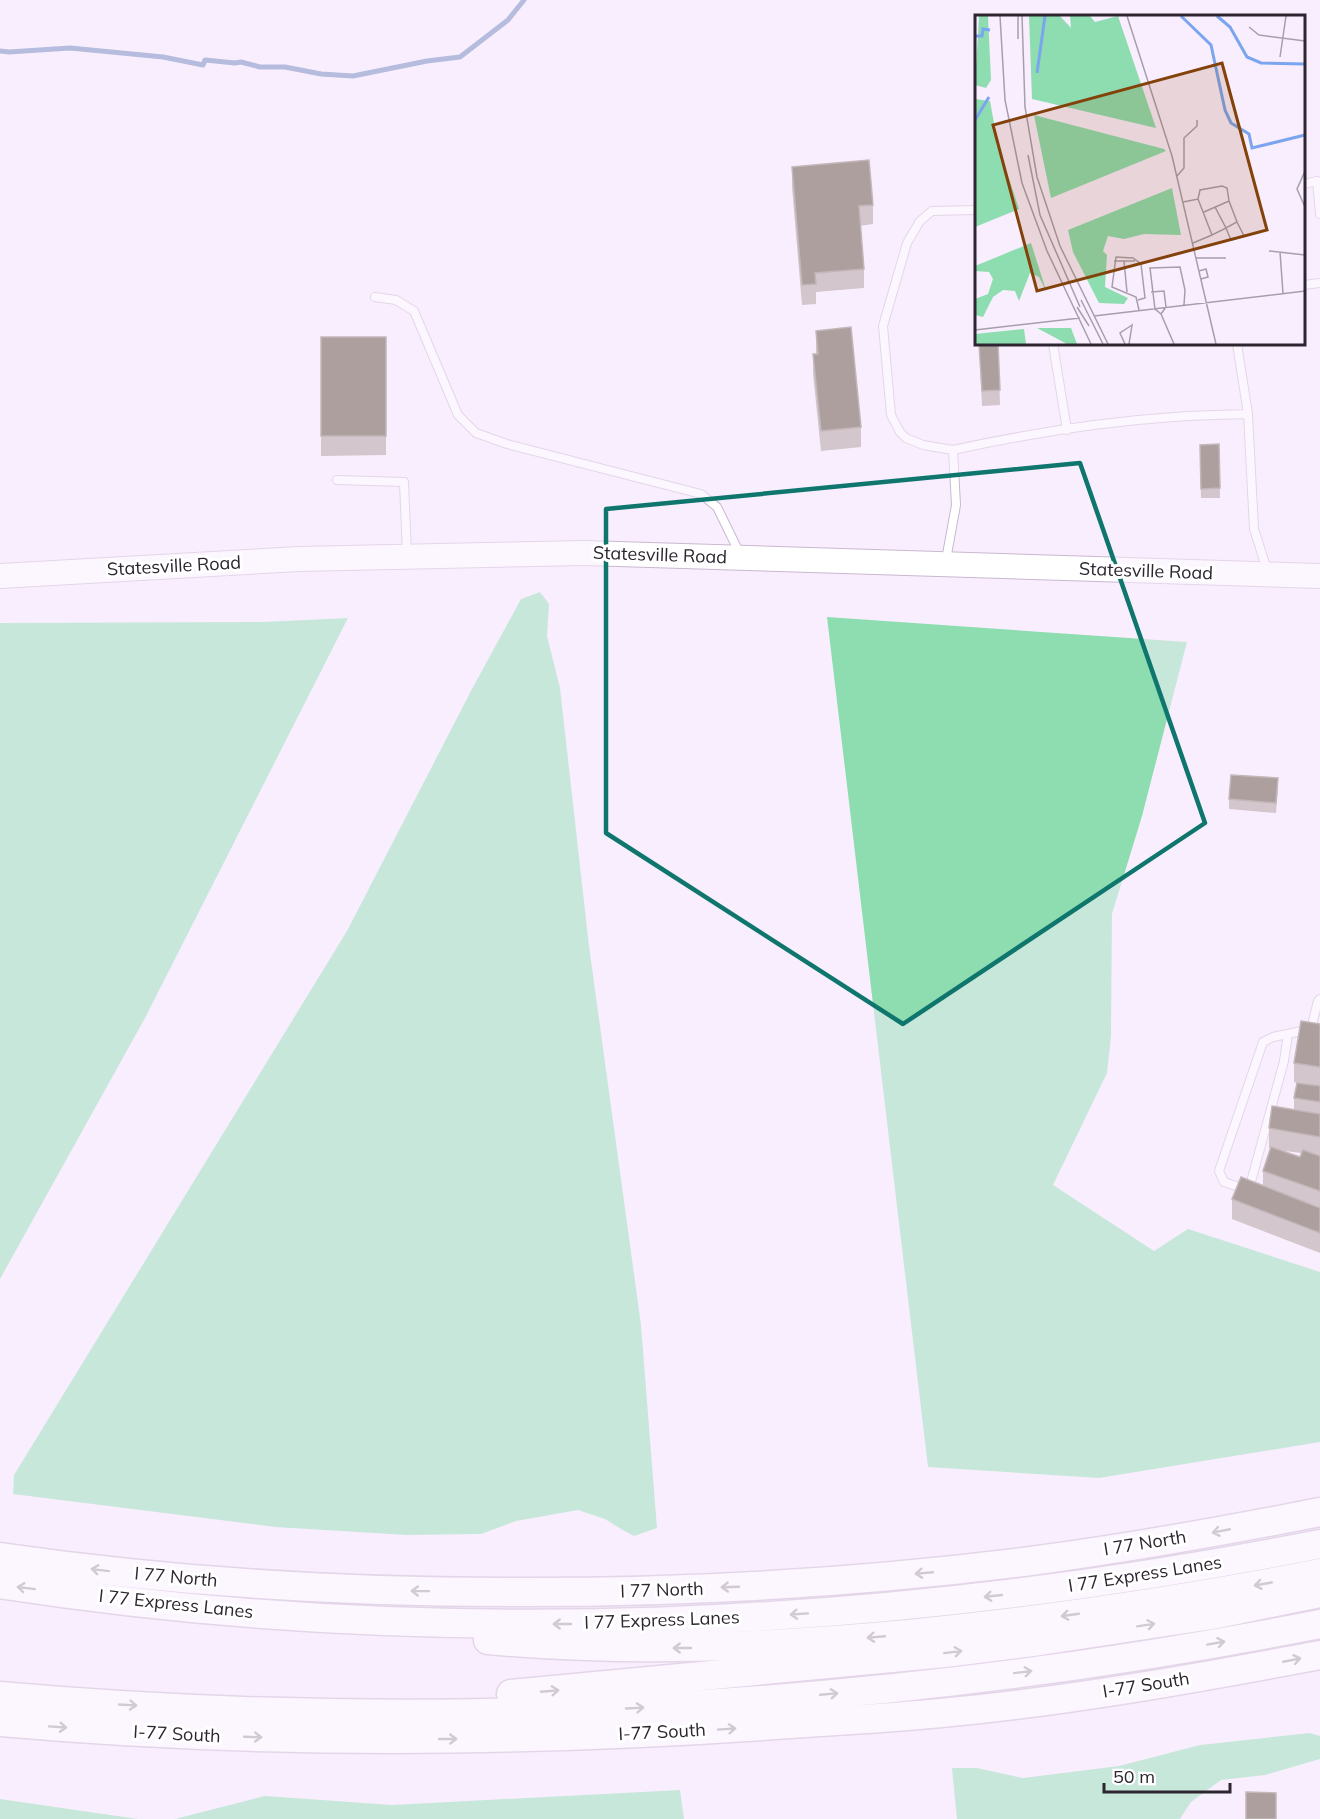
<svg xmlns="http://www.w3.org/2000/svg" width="1320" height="1819" viewBox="0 0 1320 1819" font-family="Mulish,sans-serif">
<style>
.green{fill:#8dddb1}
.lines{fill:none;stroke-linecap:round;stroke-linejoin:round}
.stream{stroke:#647fb5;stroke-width:5}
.lane-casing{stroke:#c9b8d1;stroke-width:10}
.primary-casing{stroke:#c9b8d1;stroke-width:26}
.highway-casing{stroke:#c9b8d1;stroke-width:31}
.lane{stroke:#fff;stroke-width:8}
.primary{stroke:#fff;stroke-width:24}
.highway{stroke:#fff;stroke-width:28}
.wall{fill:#a49693;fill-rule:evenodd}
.building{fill:#4e3e28;stroke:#817368;stroke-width:1.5}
.oneway{stroke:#a09da2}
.marked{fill:none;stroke:#0f766e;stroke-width:4.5;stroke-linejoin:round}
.labels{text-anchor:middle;stroke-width:6;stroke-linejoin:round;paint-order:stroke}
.street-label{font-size:18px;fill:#2d2630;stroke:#fff}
.inset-river{fill:none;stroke:#7ba5ee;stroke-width:3}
.inset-road{fill:none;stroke:#a79eac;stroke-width:1.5}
.view{fill:#83420a;fill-opacity:0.15;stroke:#83420a;stroke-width:3}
.inset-edge{fill:none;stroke:#2d2630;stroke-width:3}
</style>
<rect width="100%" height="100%" fill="#f9eefe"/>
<!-- green -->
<g class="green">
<polygon points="540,592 549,604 547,636 560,688 589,946 641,1325 657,1528 634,1536 621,1529 605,1519 578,1510 516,1521 481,1534 407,1535 275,1527 13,1494 14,1475 347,931 472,689 521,599"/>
<polygon points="827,617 1187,642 1142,816 1112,914 1111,1036 1107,1073 1053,1185 1154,1251 1188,1229 1320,1272 1320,1442 1099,1478 928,1467"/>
<polygon points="348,618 145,1018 0,1279 0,623 263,622"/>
<polygon points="1310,1733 1320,1736 1320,1759 1265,1775 1221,1780 1191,1802 1180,1819 957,1819 952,1768 977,1768 1023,1778 1119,1766 1200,1745"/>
<polygon points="680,1790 684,1819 175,1819 265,1796 392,1805"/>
<polygon points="0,1799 138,1819 0,1819"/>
</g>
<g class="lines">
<!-- stream -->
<polyline class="stream" points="0,51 9,52 70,48 163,57 203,65 205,60 235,63 241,62 260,67 285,67 321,74 353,76 427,61 460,57 508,20 524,0"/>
<!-- lane casing -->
<g class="lane-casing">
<g id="lane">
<polyline points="1304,184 1317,181 1320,214"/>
<polyline points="1304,285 1320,283"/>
<polyline points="375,297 396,300 414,311 458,415 476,433 507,444 701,494 717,507 740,554"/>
<polyline points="1053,344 1067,430"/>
<polyline points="1248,414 1254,529 1267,570"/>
<polyline points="953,450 923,445 906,438 900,432 891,415 883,326 907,243 920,221 932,211 976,210"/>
<polyline points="337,480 404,482 407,554"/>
<path d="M946,560L956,505L953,450C1026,434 1100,422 1174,417C1199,415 1223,415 1248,414L1237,344"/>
<polyline points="1245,1189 1224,1182 1219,1171 1263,1042 1273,1037 1311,1029 1318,1001 1320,999"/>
<polyline points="1249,1189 1284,1061 1288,1034"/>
</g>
</g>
<!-- primary casing -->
<g class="primary-casing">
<polyline id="primary" points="0,576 299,559 585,553 1320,576"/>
</g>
<!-- highway casing -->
<g class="highway-casing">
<g id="highway">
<path d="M0,1557C167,1581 336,1592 505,1592C681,1593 857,1583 1031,1561C1128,1548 1224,1531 1320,1512"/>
<path d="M0,1584C438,1652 887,1629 1320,1544"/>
<path d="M488,1640C629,1653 768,1647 908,1634C1047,1620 1184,1600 1320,1573"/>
<polyline points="511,1694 945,1653 1040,1641 1212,1615 1320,1593"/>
<path d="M0,1696C440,1735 887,1709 1320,1624"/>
<path d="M0,1722C268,1746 537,1743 805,1723C854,1720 903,1717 951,1712C1075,1700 1198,1678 1320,1655"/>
</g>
</g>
<!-- lane -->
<use href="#lane" class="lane"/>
<!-- primary -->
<use href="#primary" class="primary"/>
<!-- highway -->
<use href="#highway" class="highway"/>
</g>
<!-- wall -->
<g class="wall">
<polygon points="792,167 873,205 873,224 860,226 864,269 864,288 816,292 816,304 802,305 792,187"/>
<polygon points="816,331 861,427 861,447 821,451 813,374 813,354 816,354"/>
<polygon points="321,337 386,337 386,455 321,456"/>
<polygon points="979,344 998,344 1000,405 982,406"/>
<polygon points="1219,444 1220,498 1201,498 1200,445"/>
<polygon points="1278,788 1276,813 1229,809 1229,799"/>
<path d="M1320,1024V1253L1232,1219V1199L1263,1186V1171L1270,1148H1269V1128L1294,1110V1098L1297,1083L1294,1082V1063ZM1280,1150L1285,1151L1301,1153L1300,1157Z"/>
</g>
<!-- building -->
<g class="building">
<polygon points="869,160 873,205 859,206 864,269 815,273 816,284 802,285 792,167"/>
<polygon points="976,258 976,288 975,259"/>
<polygon points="851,327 861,427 821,431 813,354 818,354 816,331"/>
<rect x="321" y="337" width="65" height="99"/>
<polygon points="979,344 998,344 1000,390 982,391"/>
<polygon points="1219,444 1220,488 1201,489 1200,445"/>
<polygon points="1231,775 1278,778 1276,803 1229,799"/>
<polygon points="1301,1021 1320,1024 1320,1067 1294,1063"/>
<polygon points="1297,1083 1320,1086 1320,1102 1294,1098"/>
<polygon points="1272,1106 1320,1114 1320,1137 1269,1128"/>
<polygon points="1271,1147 1300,1157 1303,1150 1320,1156 1320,1191 1263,1171"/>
<polygon points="1241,1177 1320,1208 1320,1233 1232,1199"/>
<polygon points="1246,1792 1276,1793 1276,1819 1246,1819"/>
</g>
<!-- one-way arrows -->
<defs><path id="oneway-shaft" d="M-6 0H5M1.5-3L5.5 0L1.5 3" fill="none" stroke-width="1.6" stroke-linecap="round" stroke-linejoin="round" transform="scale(1.5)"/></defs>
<g class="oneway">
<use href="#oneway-shaft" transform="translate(1221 1531) rotate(169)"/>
<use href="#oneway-shaft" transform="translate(100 1570) rotate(-173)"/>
<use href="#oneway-shaft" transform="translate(924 1573) rotate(175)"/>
<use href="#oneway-shaft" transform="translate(1263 1584) rotate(170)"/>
<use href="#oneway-shaft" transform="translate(730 1587) rotate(178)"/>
<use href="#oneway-shaft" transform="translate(26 1588) rotate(-173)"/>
<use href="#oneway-shaft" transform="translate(420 1591) rotate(-179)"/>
<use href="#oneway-shaft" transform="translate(993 1596) rotate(174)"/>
<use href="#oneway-shaft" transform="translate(799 1614) rotate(176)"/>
<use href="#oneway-shaft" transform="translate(1070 1615) rotate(172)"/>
<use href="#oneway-shaft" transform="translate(562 1624) rotate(-180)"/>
<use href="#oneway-shaft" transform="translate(1146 1625) rotate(-9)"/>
<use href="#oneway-shaft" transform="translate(876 1637) rotate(175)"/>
<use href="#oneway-shaft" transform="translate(1216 1643) rotate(-10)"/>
<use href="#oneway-shaft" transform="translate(682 1648) rotate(180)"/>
<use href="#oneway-shaft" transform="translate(953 1652) rotate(-7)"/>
<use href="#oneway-shaft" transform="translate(1292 1660) rotate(-11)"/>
<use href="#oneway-shaft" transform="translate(1023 1672) rotate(-7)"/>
<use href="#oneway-shaft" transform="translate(550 1691) rotate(-5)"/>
<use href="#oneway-shaft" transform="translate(829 1694) rotate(-5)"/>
<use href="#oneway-shaft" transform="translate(128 1705) rotate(3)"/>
<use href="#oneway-shaft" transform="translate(635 1708) rotate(-3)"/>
<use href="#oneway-shaft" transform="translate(58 1727) rotate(4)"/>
<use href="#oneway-shaft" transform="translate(727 1729) rotate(-4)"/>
<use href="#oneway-shaft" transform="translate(253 1737) rotate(2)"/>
<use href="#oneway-shaft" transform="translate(448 1739)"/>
</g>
<!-- marked area -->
<path d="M0 0H1320V1819H0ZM1080,463L1205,823L903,1024L606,833V509Z" fill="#f9eefe" fill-opacity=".55" fill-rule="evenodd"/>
<path class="marked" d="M1080,463L1205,823L903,1024L606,833V509Z"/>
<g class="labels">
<!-- street labels -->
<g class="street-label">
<text transform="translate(660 555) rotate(2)" y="6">Statesville Road</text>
<text transform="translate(174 566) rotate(-3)" y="6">Statesville Road</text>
<text transform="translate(1146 571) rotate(2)" y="6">Statesville Road</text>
<text transform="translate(1145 1543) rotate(-9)" y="6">I 77 North</text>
<text transform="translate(1145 1574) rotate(-9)" y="6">I 77 Express Lanes</text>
<text transform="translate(176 1577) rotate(5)" y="6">I 77 North</text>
<text transform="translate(662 1590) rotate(-2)" y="6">I 77 North</text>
<text transform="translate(176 1604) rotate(6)" y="6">I 77 Express Lanes</text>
<text transform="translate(662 1620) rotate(-2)" y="6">I 77 Express Lanes</text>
<text transform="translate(1146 1685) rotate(-9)" y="6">I-77 South</text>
<text transform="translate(662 1732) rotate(-3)" y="6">I-77 South</text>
<text transform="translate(177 1734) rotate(3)" y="6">I-77 South</text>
</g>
</g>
<!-- overview -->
<g transform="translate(975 15)">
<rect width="330" height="330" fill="#f9eefe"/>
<path d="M4,1H13L16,65L11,73L0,70ZM54,1H85L96,13L95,1H115L120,7L143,1L181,113L57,84ZM0,84L15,86L23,130L44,194L0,212ZM59,100L189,134L191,136L76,183ZM197,173L206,220L169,219L149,224L133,221L128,236L132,240L130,272L153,283L149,289L124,288L98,237L93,215ZM56,228L72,278L64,262L55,258L44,286L40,276L28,275L18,282L8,302L0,300V284L13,279L18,264L14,257L0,256V251ZM62,313H96L102,329H92ZM49,314L51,329H0V319Z" fill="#8dddb1"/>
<path class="inset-river" d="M206,1L236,30L250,95L256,108L274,119L277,133L330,120M242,1L255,12L272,42L286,48L330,49M1,21H7L8,14L15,15M62,58L70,1M0,105L14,82"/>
<path class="inset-road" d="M25,1L30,85L47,168L72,236L116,329M43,1V24M47,1L50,92L62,162L85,231L133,329M152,1L197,141L241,329M274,12L284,20L330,26M305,42L311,1M53,140L65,200L105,292M330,156L322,174L330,192M202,161L209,153V123L222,111V105M223,184L225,175L247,171L252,173L254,186M208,187L223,184L237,220L251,213L256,225L269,221L262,207M229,197L254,186L262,207L251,213L240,192M218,228L237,220M294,236L330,240M305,237L308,278M221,243H251M139,246H160M149,246L152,277M224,256L231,254L233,262L226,264M176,277L189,276L191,292L186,299M106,285L128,329M163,285L170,283L166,249L158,243L141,242L137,272L161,282L164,295M102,292L114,311M119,301L330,276M0,315L105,303M150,329L145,318L157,310L154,329M199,329L186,299L180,294L175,253L205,252L210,275L209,290"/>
<path class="view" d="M247,48L292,215L62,276L18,110Z"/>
<rect width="330" height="330" class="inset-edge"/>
</g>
<!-- scale -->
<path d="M1104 1783v9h126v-9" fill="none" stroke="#2d2630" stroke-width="3"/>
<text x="1113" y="1783" font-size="18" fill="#2d2630" stroke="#ffffff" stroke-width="4.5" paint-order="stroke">50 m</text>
</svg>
